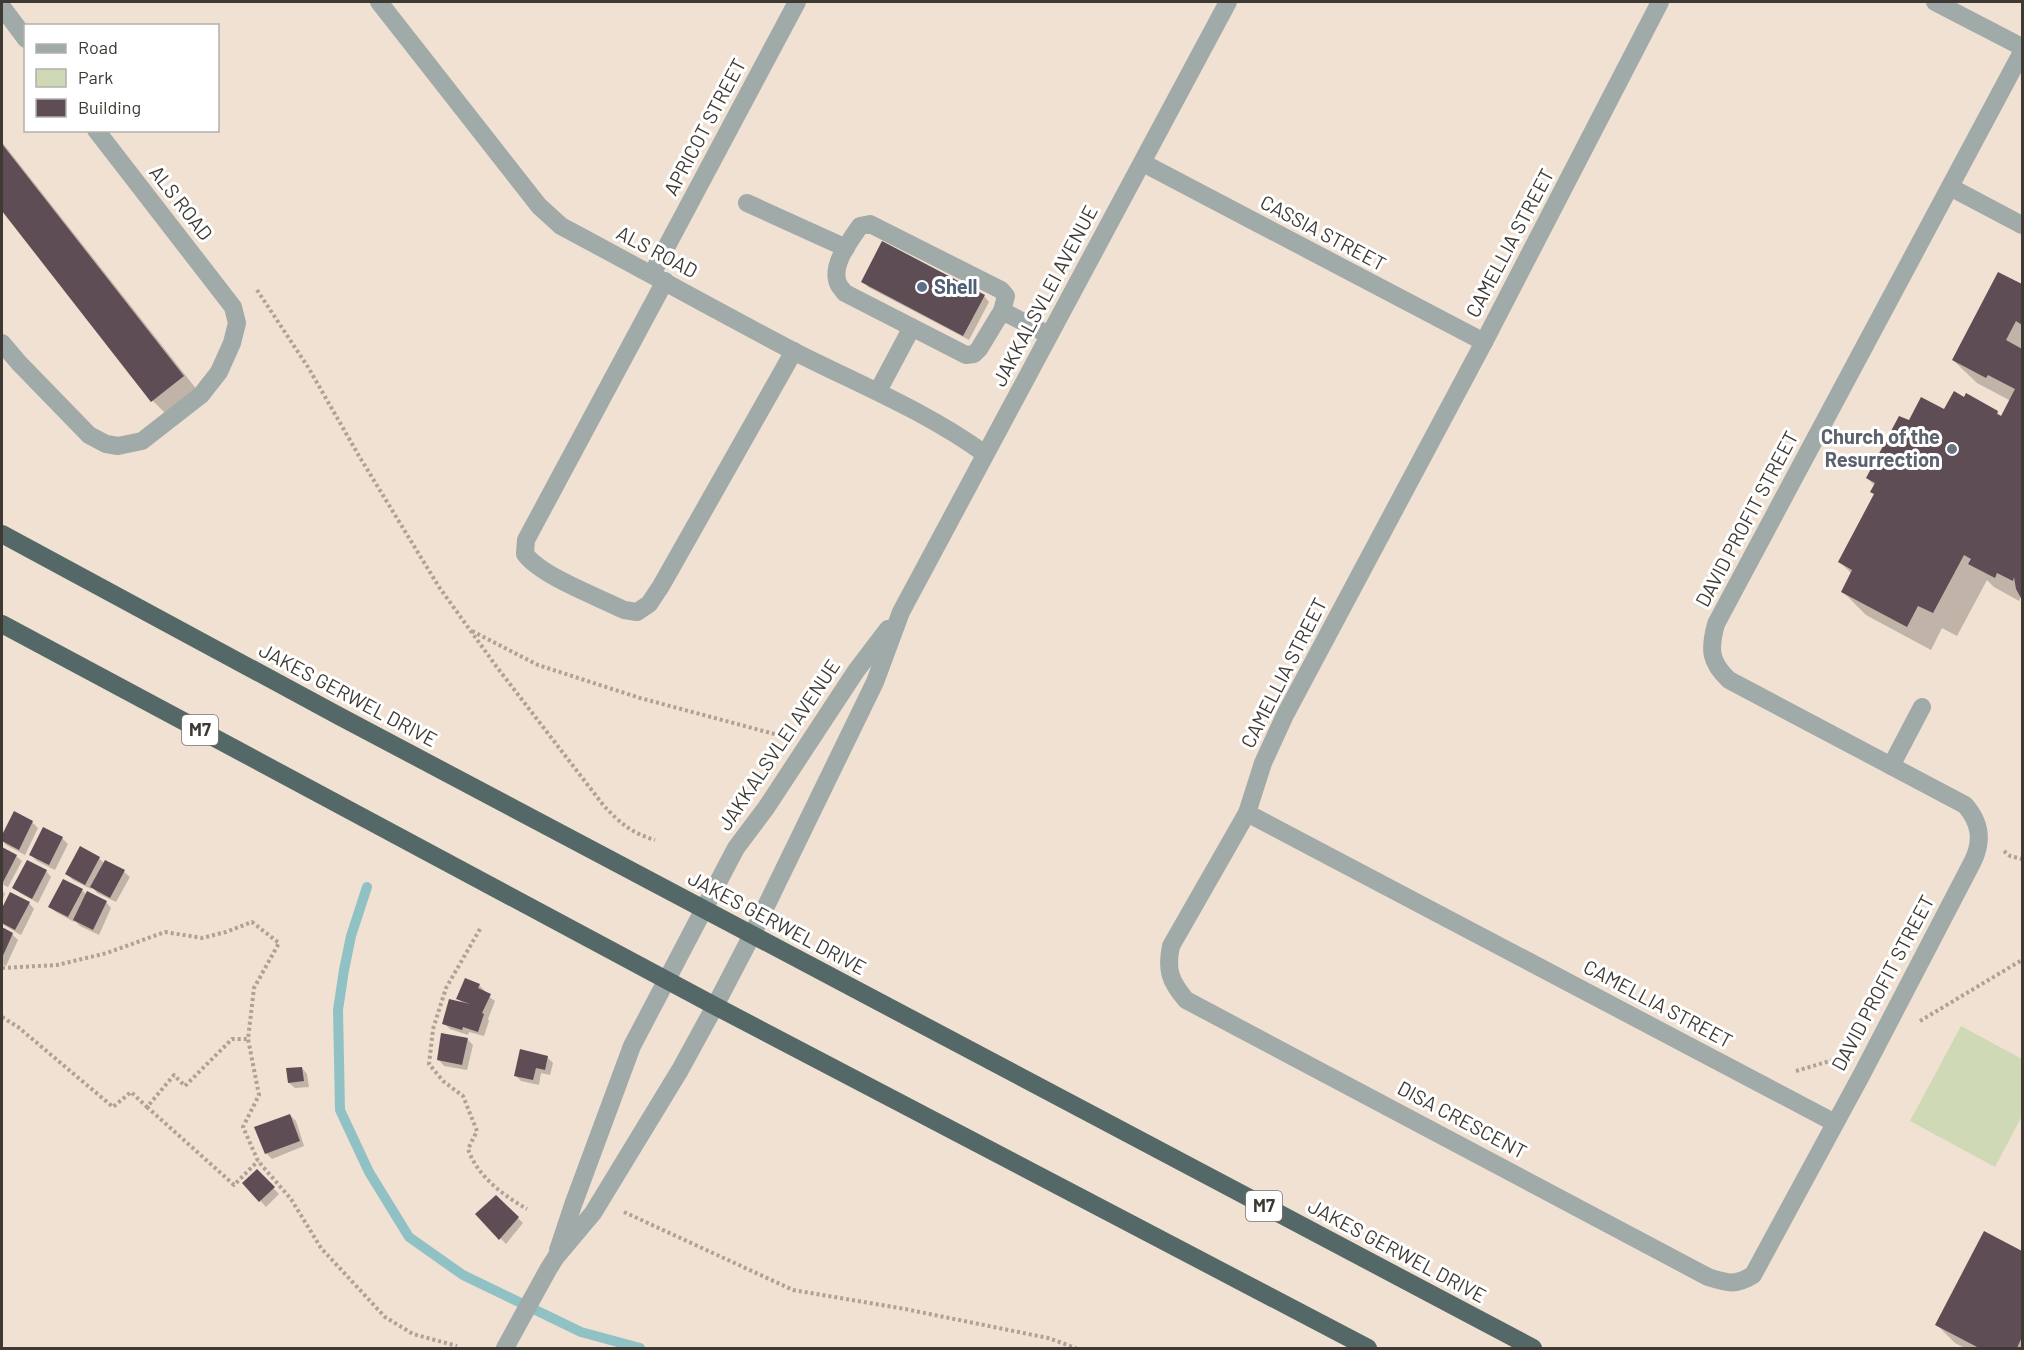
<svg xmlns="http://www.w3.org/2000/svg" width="2024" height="1350" viewBox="0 0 2024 1350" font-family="Barlow,sans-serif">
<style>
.green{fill:#d0d9b6}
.shadow{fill:#0003}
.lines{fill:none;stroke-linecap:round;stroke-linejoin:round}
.stream{stroke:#90c2c5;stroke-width:10}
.building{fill:#5e4d54}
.path{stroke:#ada296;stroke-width:4;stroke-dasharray:3 3;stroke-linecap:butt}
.minor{stroke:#a0aaa9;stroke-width:18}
.highway{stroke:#546967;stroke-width:18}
.service-dot{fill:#5c6f8a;stroke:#fff;stroke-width:2}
.worship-dot{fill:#6b7280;stroke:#fff;stroke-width:2}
.labels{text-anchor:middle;stroke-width:6;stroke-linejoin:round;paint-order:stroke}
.shield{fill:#fff;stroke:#787470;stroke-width:1.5}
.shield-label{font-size:18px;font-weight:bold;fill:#3e3933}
.street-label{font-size:20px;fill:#3e3933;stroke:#fff}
.service-label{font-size:20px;font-weight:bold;fill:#4e5e75;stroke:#fff;text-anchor:start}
.worship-label{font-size:20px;font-weight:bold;fill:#5b616d;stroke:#fff;text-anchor:end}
</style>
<rect width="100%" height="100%" fill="#f0e1d2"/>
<!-- green -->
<polygon class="green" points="1961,1026 2022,1059 2022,1116 1995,1167 1910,1121"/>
<!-- shadow -->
<g class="shadow">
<polygon points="2,142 201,395 171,419 153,401 2,209"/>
<polygon points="1999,274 2022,286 2022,597 2022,595 2019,601 1994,587 1987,580 1957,636 1942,628 1931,650 1866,615 1842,591 1852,574 1840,562 1875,495 1872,492 1875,486 1867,478 1909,422 1945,411 1997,412 2002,417 2011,401 1977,383 1953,360"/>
<polygon points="863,281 984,296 989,302 969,340 868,287"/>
<polygon points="14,813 33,823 38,828 25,855 6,845 2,840"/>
<polygon points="44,829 62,838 68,844 55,870 37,861 31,855"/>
<polygon points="2,848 16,856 22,861 8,887 2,884"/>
<polygon points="99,858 105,864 124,872 130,877 116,902 97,893 92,887 91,889 73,880 67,874"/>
<polygon points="46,871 51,877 38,903 20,893 14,888"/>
<polygon points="63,881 82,890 87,895 106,902 111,908 99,935 80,926 75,921 74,922 56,912 50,907"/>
<polygon points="2,890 5,894 2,901"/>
<polygon points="10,894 29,903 34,909 21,935 2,924 2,911"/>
<polygon points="2,929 12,934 18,940 6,966 2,964"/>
<polygon points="479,985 485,991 484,993 495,1001 488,1019 489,1021 484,1036 469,1032 468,1035 450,1029 444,1023 464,1004 458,999"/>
<polygon points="467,1039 473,1045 467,1070 444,1066 439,1060"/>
<polygon points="547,1057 553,1063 550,1075 541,1073 539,1085 521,1081 515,1075"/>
<polygon points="302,1068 307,1074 309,1087 295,1088 289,1083"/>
<polygon points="290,1115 296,1121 304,1146 272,1159 266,1153"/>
<polygon points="257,1171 279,1194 266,1207 244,1183"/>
<polygon points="496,1197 523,1223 506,1244 477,1214"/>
<polygon points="1985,1233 2022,1253 2022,1348 1965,1348 1955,1343 1937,1325"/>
</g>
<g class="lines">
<!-- stream -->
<polyline class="stream" points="367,887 351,936 344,970 338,1010 340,1110 369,1172 409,1237 463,1275 581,1332 640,1348"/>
</g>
<!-- building -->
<g class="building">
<polygon points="2,144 184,376 151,402 2,211"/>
<polygon points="882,241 985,295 963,336 861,282"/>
<polygon points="1998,272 2022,284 2022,325 2016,321 2006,340 2022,349 2022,600 2016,589 2014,577 2013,581 1997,573 1995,578 1968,564 1971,559 1964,555 1933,613 1918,606 1907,627 1841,592 1852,570 1838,562 1874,494 1870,492 1875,483 1866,478 1899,416 1909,420 1921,397 1944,409 1954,391 1964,397 1966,393 1998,411 1997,414 2001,416 2015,389 1988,375 1986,378 1952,360"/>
<polygon points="14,811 33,821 19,850 2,841 2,835"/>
<polygon points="43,827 63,837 49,865 29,855"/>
<polygon points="80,846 100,857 85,885 65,874"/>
<polygon points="2,847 17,855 2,884"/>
<polygon points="27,860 47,870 32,899 12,888"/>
<polygon points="105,860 125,870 110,898 90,887"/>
<polygon points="63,879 83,889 68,917 48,907"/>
<polygon points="87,891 107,901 93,930 73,920"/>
<polygon points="10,892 30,902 15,930 2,923 2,908"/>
<polygon points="2,927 13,933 2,958"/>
<polygon points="465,978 480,984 478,988 491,994 482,1013 484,1014 478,1032 463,1027 462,1030 442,1024 449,999 470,1004 456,999"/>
<polygon points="441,1033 468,1038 462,1065 437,1060"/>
<polygon points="520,1049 548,1056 545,1070 536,1068 533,1080 514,1076"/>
<polygon points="302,1067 304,1081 288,1083 286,1068"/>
<polygon points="290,1114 300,1141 265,1154 254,1127"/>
<polygon points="257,1169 275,1187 259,1202 242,1183"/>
<polygon points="496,1195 519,1217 499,1240 475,1214"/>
<polygon points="1984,1231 2022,1251 2022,1337 2017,1348 1979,1348 1935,1325"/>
</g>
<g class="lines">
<!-- path -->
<g class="path">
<path d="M257,290L308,367L359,456L439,587L496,666L604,806C621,824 632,833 655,840"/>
<polyline points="472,631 538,665 640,698 782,736"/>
<polyline points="2004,851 2010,856 2022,859"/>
<path d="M480,929L446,988L433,1029L429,1064L443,1081L463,1096L477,1131L468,1149C477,1176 503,1195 527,1209"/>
<polyline points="2,968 57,965 107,953 165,932 202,938 226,932 252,922 279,943 254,988 248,1039 259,1095 243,1127 258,1161 291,1199 321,1248 385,1317 413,1334 457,1346"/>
<polyline points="2,1017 18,1027 113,1107 131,1092 147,1107 174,1075 185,1086 232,1039 248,1039"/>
<polyline points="1920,1021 2022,960"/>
<polyline points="1796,1071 1840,1058"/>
<polyline points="147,1107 234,1185 258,1161"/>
<polyline points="624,1212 793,1290 905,1309 1048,1338 1076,1348"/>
</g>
<!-- minor -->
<g class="minor">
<path d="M379,2L539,206L561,226C638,267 715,310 793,351C858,384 926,411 985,454"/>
<polyline points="1660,2 1484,342 1285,715 1263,763 1247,813 1835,1123"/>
<polyline points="1935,2 2022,47"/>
<polyline points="2,7 26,39"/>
<polyline points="1143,163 1484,342"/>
<polyline points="1950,187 2022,225"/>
<polyline points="747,203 846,248"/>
<polyline points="652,274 797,2"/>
<path d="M665,281L526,540L525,554C541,576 598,597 624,610L637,612L649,604L661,586L794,351"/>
<path d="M1002,311L979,349L974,354L966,355L845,293C842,289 838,286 837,280C833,262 850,241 860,226L870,224L1001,290L1006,296L1002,311L1049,335"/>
<polyline points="2,343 19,363 89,435 106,444 118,446 142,441 201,395 219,372 232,343 237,323 233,307 96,130"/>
<polyline points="878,391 911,329"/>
<polyline points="1891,766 1922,707"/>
<path d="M1247,813L1171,946C1166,970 1170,981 1186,1000L1708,1277C1727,1283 1735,1286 1753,1275L1862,1074L1973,861C1983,840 1980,822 1965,805L1729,680C1710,662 1709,650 1716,624L2022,52"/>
<polyline points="558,1250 573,1205 632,1046 736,848 766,808 856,671 888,629"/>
<polyline points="505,1348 549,1268 556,1257 593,1213 680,1070 715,1006 752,935 875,682 901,612 1228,2"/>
</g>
<!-- highway -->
<g class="highway">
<polyline points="2,534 339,716 1533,1348"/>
<polyline points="2,624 715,1006 1368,1348"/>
</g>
</g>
<!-- markers -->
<circle class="service-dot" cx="922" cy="287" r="6"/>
<circle class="worship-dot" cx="1952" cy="449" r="6"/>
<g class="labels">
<!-- shield labels -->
<g class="shield">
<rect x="182" y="715" width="36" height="30" rx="4.5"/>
<rect x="1246" y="1191" width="36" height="30" rx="4.5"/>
</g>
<g class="shield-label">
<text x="200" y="736">M7</text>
<text x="1264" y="1212">M7</text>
</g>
<!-- street labels -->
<g class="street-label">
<text transform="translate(705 127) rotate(-62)" y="7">APRICOT STREET</text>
<text transform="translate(181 203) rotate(52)" y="7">ALS ROAD</text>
<text transform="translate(1323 233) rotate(28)" y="7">CASSIA STREET</text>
<text transform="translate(1510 243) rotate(-62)" y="7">CAMELLIA STREET</text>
<text transform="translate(657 252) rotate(28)" y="7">ALS ROAD</text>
<text transform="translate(1045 296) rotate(-62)" y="7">JAKKALSVLEI AVENUE</text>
<text transform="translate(1747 519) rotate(-62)" y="7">DAVID PROFIT STREET</text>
<text transform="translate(1284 673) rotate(-63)" y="7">CAMELLIA STREET</text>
<text transform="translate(348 695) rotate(28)" y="7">JAKES GERWEL DRIVE</text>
<text transform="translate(779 745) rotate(-56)" y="7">JAKKALSVLEI AVENUE</text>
<text transform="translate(777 923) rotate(28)" y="7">JAKES GERWEL DRIVE</text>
<text transform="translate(1883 983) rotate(-62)" y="7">DAVID PROFIT STREET</text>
<text transform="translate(1658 1004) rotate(28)" y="7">CAMELLIA STREET</text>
<text transform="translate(1462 1120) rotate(28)" y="7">DISA CRESCENT</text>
<text transform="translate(1397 1251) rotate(28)" y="7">JAKES GERWEL DRIVE</text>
</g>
<!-- service labels -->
<g class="service-label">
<text x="934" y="294">Shell</text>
</g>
<!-- worship labels -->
<g class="worship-label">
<text x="1940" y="444">Church of the<tspan x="1940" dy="23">Resurrection</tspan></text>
</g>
</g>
<!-- border -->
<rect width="2024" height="1350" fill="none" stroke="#3e3933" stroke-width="6"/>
<!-- legend -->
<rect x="24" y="24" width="195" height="108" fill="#ffffff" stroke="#b2b0ad" stroke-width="1.5"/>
<rect x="36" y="44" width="30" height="9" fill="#a0aaa9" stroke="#b2b0ad" stroke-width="1.5"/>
<text x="78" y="54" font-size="18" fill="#3e3933">Road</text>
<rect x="36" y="69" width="30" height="18" fill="#d0d9b6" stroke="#b2b0ad" stroke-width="1.5"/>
<text x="78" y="84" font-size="18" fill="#3e3933">Park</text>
<rect x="36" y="99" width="30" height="18" fill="#5e4d54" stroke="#b2b0ad" stroke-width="1.5"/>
<text x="78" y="114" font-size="18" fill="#3e3933">Building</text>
</svg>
